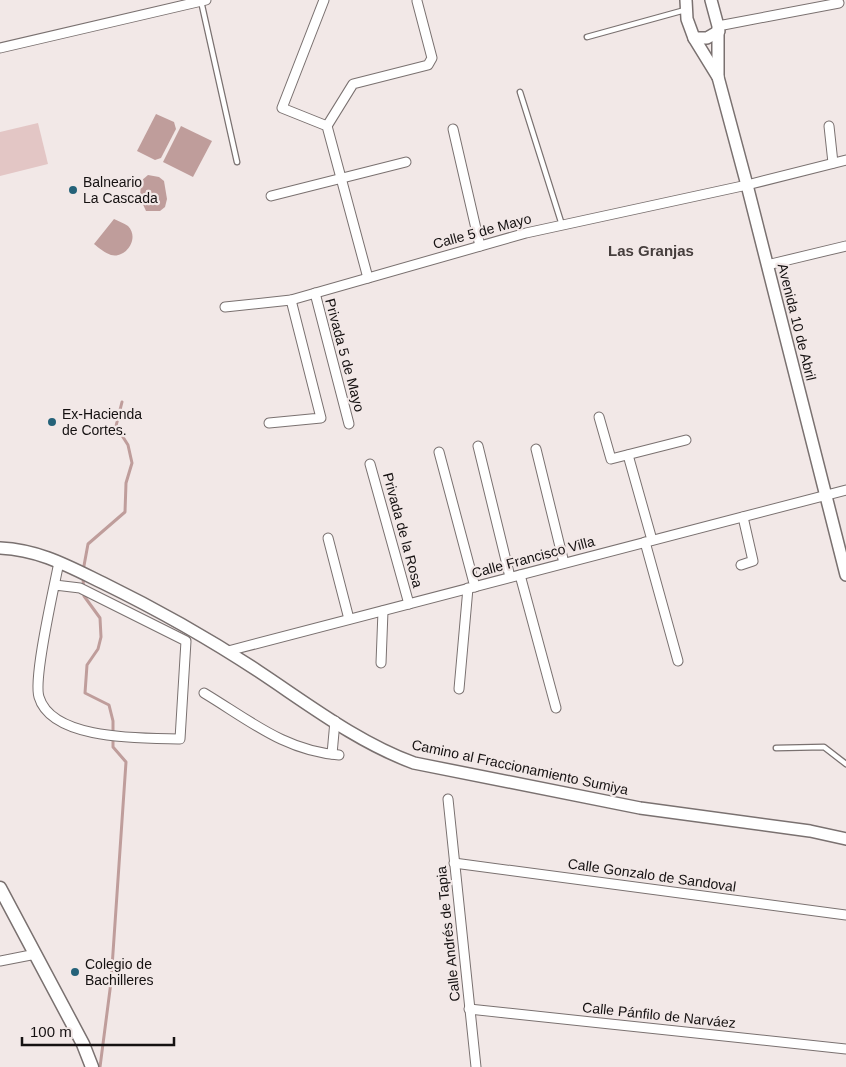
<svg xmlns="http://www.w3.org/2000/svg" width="846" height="1067" viewBox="0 0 846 1067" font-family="Helvetica,sans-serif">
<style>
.green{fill:#e3c6c5}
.water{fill:#bf9d9b}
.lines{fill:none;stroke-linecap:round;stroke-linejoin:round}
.stream{stroke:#bf9d9b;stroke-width:3}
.service-casing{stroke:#7a7170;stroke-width:7}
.minor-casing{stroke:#7a7170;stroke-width:11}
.tertiary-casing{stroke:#7a7170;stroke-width:14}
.secondary-casing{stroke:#7a7170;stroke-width:15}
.service{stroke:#fff;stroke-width:4.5}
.minor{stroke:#fff;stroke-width:9}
.tertiary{stroke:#fff;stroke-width:11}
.secondary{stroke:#fff;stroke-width:12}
.poi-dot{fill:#256279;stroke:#f2e8e7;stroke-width:2}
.labels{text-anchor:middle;stroke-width:4.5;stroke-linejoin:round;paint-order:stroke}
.poi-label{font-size:14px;fill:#151111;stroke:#f2e8e7;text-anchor:start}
.street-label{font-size:14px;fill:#151111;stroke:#f2e8e7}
.neighbourhood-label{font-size:15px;font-weight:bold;fill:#463e3d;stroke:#f2e8e7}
</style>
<rect width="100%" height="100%" fill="#f2e8e7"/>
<!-- green -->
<polygon class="green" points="38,123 48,164 0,176 0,132"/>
<!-- water -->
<g class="water">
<polygon points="156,114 174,122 176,129 161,158 155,160 137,151"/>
<polygon points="181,126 212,141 193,177 163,162"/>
<polygon points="148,175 159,177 164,181 167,199 165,207 160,211 146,211 140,198 141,181"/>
<path d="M114,219C118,221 124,223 128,226C140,238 126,259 111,255C105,253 99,248 94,244Z"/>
</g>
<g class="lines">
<!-- stream -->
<g class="stream">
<polyline points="83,571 88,544 125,512 126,483 132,463 128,445 116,426 122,402"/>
<polyline points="83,577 84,596 100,618 101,637 98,649 87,665 85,693 109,705 113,721 113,747 126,762 111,982 100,1067"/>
</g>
<!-- service casing -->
<g class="service-casing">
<g id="service">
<polyline points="201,1 237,162"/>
<polyline points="587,37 685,10"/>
<polyline points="520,92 562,225"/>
<polyline points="776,748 824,747 846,764"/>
</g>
</g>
<!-- minor casing -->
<g class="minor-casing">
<g id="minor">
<polyline points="324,0 282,108 327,126 368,278"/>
<polyline points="718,26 839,3"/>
<polyline points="0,48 206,0"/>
<polyline points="327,126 353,84 428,65 432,58 417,1"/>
<polyline points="829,126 833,163"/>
<polyline points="453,129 480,246"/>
<polyline points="271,196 406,162"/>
<polyline points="767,265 846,246"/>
<polyline points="315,293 349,424"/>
<polyline points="225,307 291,300 526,233 747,185 846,160"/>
<polyline points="599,417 611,459 686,440"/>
<polyline points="269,423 321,418 291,300"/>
<polyline points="478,446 510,577"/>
<polyline points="536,449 564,563"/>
<polyline points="439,452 475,587"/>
<polyline points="628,455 652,540"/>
<polyline points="370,464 409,604"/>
<polyline points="328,538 349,619"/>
<polyline points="645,542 678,661"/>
<polyline points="741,565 753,561 743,517"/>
<polyline points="520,575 556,708"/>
<path d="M55,585L80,588L186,641L180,739C144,738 52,741 39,697C33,678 54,588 59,562"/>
<polyline points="228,651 846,490"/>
<polyline points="381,663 383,611"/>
<polyline points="459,689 468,588"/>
<path d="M204,693C249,720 285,751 339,755"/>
<polyline points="332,754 335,721"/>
<polyline points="448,799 476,1067"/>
<polyline points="454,863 846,915"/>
<polyline points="0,961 36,954"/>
<polyline points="469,1009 846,1049"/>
</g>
</g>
<!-- tertiary casing -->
<g class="tertiary-casing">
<g id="tertiary">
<polyline points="686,0 687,19 694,38 718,77 747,185 846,575"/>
<polyline points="711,0 718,26 718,77"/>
<polyline points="694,38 707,38 719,31"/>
<path d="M0,548C40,550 68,566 103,583C156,609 208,638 258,671C308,704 357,742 414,763L640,808L810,831L846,839"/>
</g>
</g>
<!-- secondary casing -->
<g class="secondary-casing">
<polyline id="secondary" points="0,888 83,1044 92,1067"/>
</g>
<!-- service -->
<use href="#service" class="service"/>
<!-- minor -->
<use href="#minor" class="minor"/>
<!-- tertiary -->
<use href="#tertiary" class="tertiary"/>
<!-- secondary -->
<use href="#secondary" class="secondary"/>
</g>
<!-- markers -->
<g class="poi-dot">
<circle cx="73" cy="190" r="5"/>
<circle cx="52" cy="422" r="5"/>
<circle cx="75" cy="972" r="5"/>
</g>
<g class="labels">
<!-- poi labels -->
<g class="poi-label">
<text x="83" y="187">Balneario<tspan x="83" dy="16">La Cascada</tspan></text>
<text x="62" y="419">Ex-Hacienda<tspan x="62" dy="16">de Cortes.</tspan></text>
<text x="85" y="969">Colegio de<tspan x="85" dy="16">Bachilleres</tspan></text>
</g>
<!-- street labels -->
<g class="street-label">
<text transform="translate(482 231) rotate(-15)" y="5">Calle 5 de Mayo</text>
<text transform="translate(797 322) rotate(76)" y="5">Avenida 10 de Abril</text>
<text transform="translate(345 355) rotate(75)" y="5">Privada 5 de Mayo</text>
<text transform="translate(403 530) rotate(75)" y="5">Privada de la Rosa</text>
<text transform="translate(533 557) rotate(-15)" y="5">Calle Francisco Villa</text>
<text transform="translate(520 767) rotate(12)" y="5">Camino al Fraccionamiento Sumiya</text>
<text transform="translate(652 875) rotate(8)" y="5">Calle Gonzalo de Sandoval</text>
<text transform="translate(448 934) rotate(-96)" y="5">Calle Andrés de Tapia</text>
<text transform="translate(659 1015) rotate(6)" y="5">Calle Pánfilo de Narváez</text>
</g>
<!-- neighbourhood labels -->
<g class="neighbourhood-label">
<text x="651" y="256">Las Granjas</text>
</g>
</g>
<!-- scale -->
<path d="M22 1037v8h152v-8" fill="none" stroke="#151111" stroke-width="2.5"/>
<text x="30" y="1037" font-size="15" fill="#151111" stroke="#f2e8e7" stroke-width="4" paint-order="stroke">100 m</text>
</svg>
